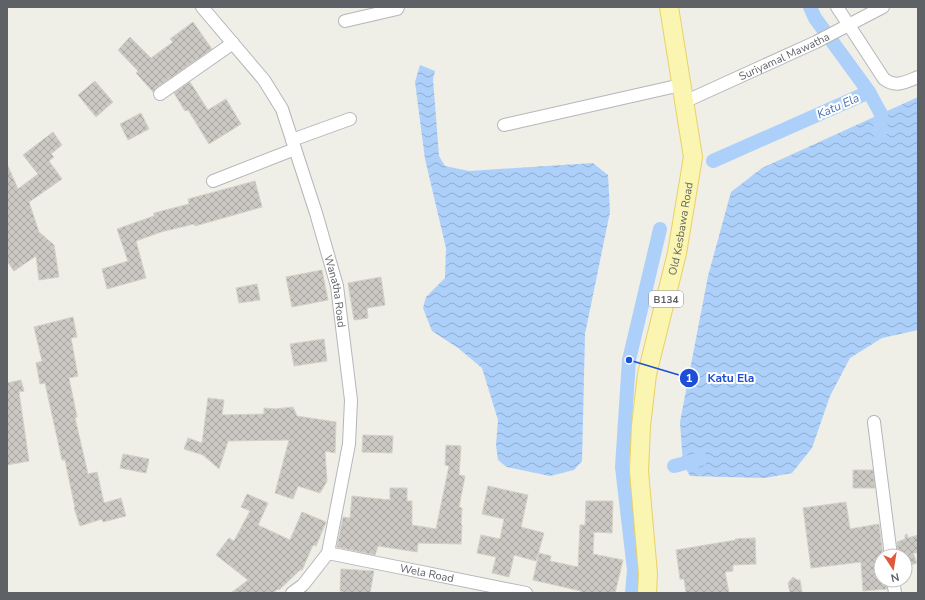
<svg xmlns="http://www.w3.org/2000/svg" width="925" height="600" viewBox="0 0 925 600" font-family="'Nunito Sans',sans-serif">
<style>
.water{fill:url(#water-waves)}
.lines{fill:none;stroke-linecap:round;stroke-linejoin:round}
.canal{stroke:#acd0fa;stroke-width:14}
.building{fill:url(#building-cross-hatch);stroke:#d4d1c5}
.minor-casing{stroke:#b4b6ba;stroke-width:14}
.primary-casing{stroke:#e9d165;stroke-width:20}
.minor{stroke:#fff;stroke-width:12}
.primary{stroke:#faf5b1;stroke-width:18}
.labels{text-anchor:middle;stroke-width:4;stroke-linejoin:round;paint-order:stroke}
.shield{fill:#fff;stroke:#8e9094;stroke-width:1}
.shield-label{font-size:10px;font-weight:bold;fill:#5e6166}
.street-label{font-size:11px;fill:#5e6166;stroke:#fff}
.water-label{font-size:12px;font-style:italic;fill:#4c75b4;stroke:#fff}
.leader{fill:none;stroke:#1d4ed8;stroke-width:1.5}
.callout-dot{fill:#1d4ed8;stroke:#fff;stroke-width:1.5}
.mark-label{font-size:12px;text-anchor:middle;font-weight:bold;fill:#fff}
.callout-label{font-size:12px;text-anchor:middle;font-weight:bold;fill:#1d4ed8;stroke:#fff;stroke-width:4;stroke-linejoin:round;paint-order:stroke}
</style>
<defs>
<pattern id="water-waves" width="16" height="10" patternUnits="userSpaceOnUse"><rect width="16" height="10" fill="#acd0fa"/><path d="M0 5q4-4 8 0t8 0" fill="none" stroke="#8facce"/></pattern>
<pattern id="building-cross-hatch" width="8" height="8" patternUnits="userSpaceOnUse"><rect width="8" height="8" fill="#cbc8c4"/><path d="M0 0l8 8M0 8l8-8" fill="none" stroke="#a8a6a3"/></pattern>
</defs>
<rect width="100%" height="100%" fill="#efeee7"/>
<!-- water -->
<g class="water">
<polygon points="420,65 435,71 433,79 439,156 445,166 469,171 593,163 608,175 610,212 585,334 582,461 574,470 550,476 507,467 498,460 496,445 498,420 482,368 458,348 432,331 423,308 426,297 445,278 446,248 425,159 415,82"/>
<polygon points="918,97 918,330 882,338 850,358 830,396 812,448 792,473 765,478 690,476 683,464 680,422 708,276 731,192 762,168"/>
</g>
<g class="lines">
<!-- canal -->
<g class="canal">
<polyline points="869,92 881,114 880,133"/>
<polyline points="713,161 869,92 815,18 810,7"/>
<polyline points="674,466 701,459"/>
<polyline points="632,593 634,570 622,467 629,360 660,229"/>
</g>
</g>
<!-- building -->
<g class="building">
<polygon points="193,22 212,49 156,88 153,92 136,73 138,71 118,50 130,37 151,58 173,42 170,39"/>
<polygon points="95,81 113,102 96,117 78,95"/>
<polygon points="190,82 208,110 226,99 241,124 209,144 188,110 185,111 174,93"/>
<polygon points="141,113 149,129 128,140 120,124"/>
<polygon points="53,132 62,145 51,154 54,157 49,161 62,179 29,202 39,232 54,245 59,277 39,280 36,256 14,271 7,261 7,164 18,189 38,174 23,155"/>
<polygon points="255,181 262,207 195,226 194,224 161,232 136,241 146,278 107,289 102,269 128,261 117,229 154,216 154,213 189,204 188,199"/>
<polygon points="322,270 328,300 292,307 286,277"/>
<polygon points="381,277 385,305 367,308 368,318 354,320 348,283"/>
<polygon points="257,284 260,300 239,303 236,288"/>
<polygon points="73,317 77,337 71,338 78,376 69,378 77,417 75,418 88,474 97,472 104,503 121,498 126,516 103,522 102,519 80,526 74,508 75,508 65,460 62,460 45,383 40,384 36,363 42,361 34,327"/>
<polygon points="324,339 327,361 294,366 290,344"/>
<polygon points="21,380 24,391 19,392 29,461 7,465 7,383"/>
<polygon points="208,398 224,400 222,415 264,414 264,408 275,409 293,407 297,416 336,422 335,453 325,451 327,481 320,493 298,486 293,499 275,493 289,440 228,441 219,469 203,455 184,449 188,438 202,443"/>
<polygon points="363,435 393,436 392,453 362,452"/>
<polygon points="446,445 461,446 459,475 465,476 459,507 462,508 461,524 462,525 461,544 418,543 417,552 378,546 375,555 337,547 343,517 350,518 352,496 390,500 390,488 407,488 407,501 412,501 412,525 436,529 449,466 445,465"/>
<polygon points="123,454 149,459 146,473 120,468"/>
<polygon points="853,470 873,470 875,488 853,488"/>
<polygon points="488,486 528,495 521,527 544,533 536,561 514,555 509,577 492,573 496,557 477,553 481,535 500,539 504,519 482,514"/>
<polygon points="247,494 268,503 258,525 290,540 302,512 326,522 316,546 313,545 302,570 300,570 279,590 278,589 273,593 231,593 248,580 216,555 229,538 234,541 250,511 241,507"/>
<polygon points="586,501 613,501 612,533 594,532 593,554 623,560 615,593 580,593 581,591 533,580 539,553 551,556 550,561 578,567 580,525 585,525"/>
<polygon points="846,502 850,529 879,524 883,556 881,556 881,580 886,580 887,589 863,591 861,562 811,568 803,508"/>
<polygon points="907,534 908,538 918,535 918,553 913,553 917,563 905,567 905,556 898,556 897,542 905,539 905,535"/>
<polygon points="755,538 756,564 733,565 733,571 725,572 729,593 686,593 684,579 680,579 676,550 736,540 735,539"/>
<polygon points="341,569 374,571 370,593 347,593 340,591"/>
<polygon points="793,577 797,580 800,580 802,592 790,593 788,583"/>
</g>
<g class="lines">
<!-- minor casing -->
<g class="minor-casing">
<g id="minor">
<path id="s1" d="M202,7L264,80L282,109L316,213L337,286L351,400L349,444L328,553L303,585L292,593"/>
<path d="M837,7L884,79C896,88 906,82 918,77"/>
<polyline points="345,21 397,9 398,7"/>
<polyline points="160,94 233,43"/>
<path id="s2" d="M684,102L816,42L883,7"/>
<polyline points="504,125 681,85"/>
<polyline points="292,140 350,119"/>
<polyline points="213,181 295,149"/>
<polyline points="874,422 891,556"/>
<path id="s3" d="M328,553L526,593"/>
<polyline points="893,580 895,593"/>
</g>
</g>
<!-- primary casing -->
<g class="primary-casing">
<g id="primary">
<path id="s4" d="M647,593L648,574L639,471L641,426L647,374L677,253L693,157L669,7"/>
</g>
</g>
<!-- minor -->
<use href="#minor" class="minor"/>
<!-- primary -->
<use href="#primary" class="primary"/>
</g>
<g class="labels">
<!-- shield labels -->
<rect class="shield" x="649" y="291" width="34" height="16" rx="3"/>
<g class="shield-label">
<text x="666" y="303">B134</text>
</g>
<!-- street labels -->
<g class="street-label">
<text dy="4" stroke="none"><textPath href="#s2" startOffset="110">Suriyamal Mawatha</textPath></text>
<text dy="4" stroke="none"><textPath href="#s4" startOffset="369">Old Kesbawa Road</textPath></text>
<text dy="4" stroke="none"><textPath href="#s1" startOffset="320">Wanatha Road</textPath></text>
<text dy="4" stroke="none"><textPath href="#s3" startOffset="101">Wela Road</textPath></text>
</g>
<!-- water labels -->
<g class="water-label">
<text transform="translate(838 106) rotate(-24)" y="4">Katu Ela</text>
</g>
</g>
<!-- callouts -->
<path class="leader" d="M629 360L689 378"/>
<g class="callout-dot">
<circle cx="629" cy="360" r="4"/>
<circle cx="689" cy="378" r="10"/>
</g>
<g class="mark-label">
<text x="689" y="382">1</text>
</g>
<g class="callout-label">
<text x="731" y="382">Katu Ela</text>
</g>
<!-- border -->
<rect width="925" height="600" fill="none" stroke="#5e6166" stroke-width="16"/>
<!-- north arrow -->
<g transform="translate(893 568) rotate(168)"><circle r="19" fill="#ffffff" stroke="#bfc0c2"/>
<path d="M0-3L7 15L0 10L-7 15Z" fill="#df593c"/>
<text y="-6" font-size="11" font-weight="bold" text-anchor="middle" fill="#5e6166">N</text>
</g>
</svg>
